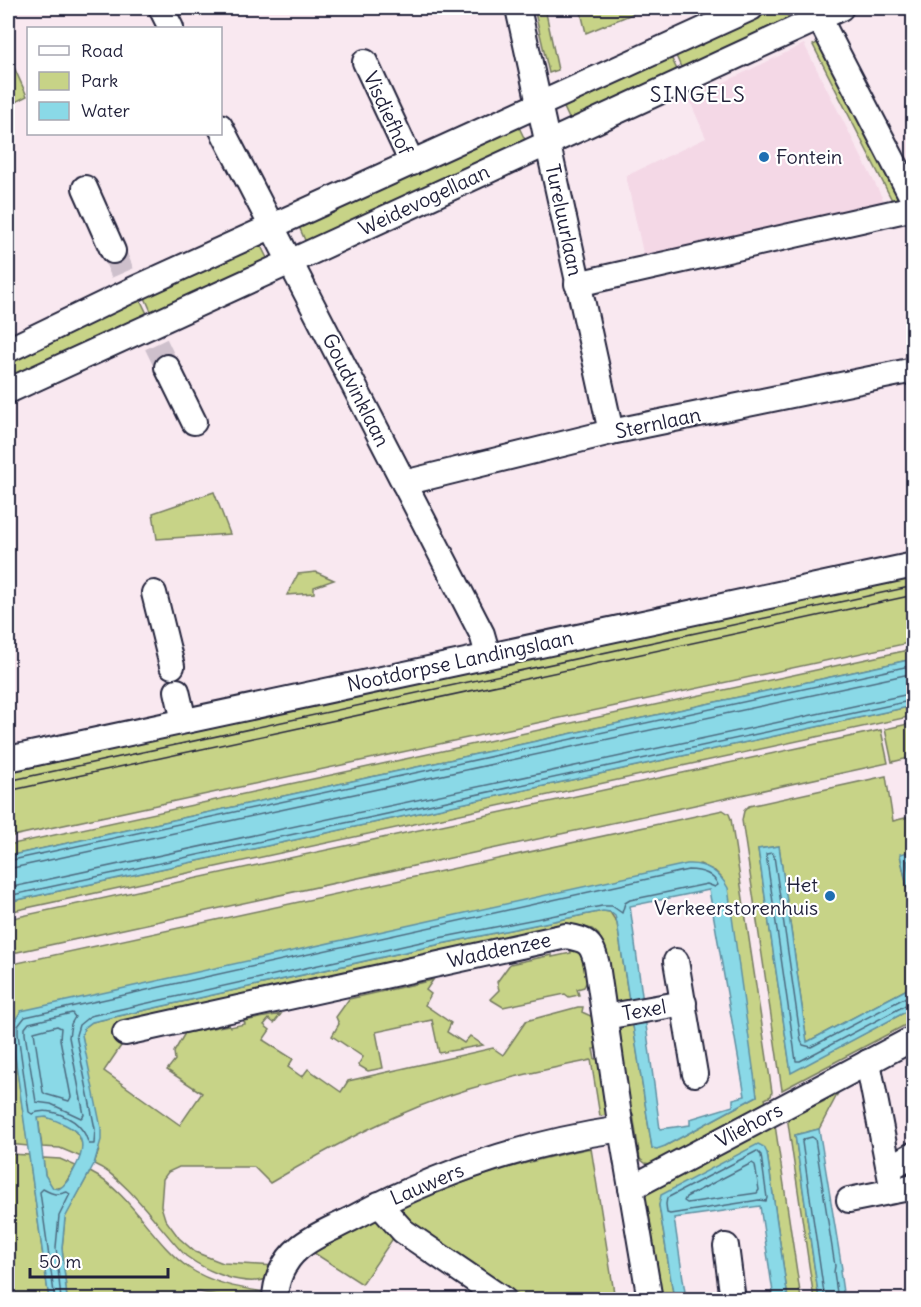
<svg xmlns="http://www.w3.org/2000/svg" width="921" height="1307" viewBox="0 0 921 1307" font-family="Delius,sans-serif">
<style>
.built{fill:#f4d8e6}
.green{fill:#c7d387;stroke:#747a61;stroke-width:1.5}
.water{fill:#8ad9e7;stroke:#6090a2;stroke-width:1.5;fill-rule:evenodd}
.lines{fill:none;stroke-linecap:round;stroke-linejoin:round}
.shore{stroke:#4c6b80;stroke-width:1.5}
.minor-tunnel{stroke:#cec0cc;stroke-width:24;stroke-dasharray:24 12;stroke-linecap:butt}
.minor-casing{stroke:#22223b;stroke-width:28}
.minor{stroke:#fff;stroke-width:24}
.tram{stroke:#22223b;stroke-width:1.5}
.poi-dot{fill:#1f6fb2;stroke:#fff;stroke-width:2}
.labels{text-anchor:middle;stroke-width:4.5;stroke-linejoin:round;paint-order:stroke}
.street-label{font-size:20px;fill:#22223b;stroke:#fff}
.poi-label{font-size:20px;fill:#22223b;stroke:#fff;text-anchor:start}
.neighbourhood-label{font-size:21px;letter-spacing:1.5px;fill:#22223b;stroke:#fff}
</style>
<rect width="100%" height="100%" fill="#f9e8f0"/>
<filter id="ink" filterUnits="userSpaceOnUse"><feTurbulence type="fractalNoise" baseFrequency=".0167" numOctaves="2"/><feDisplacementMap in="SourceGraphic" scale="12" xChannelSelector="R" yChannelSelector="G"/><feConvolveMatrix kernelMatrix="1 2 1 2 8 2 1 2 1" color-interpolation-filters="sRGB"/></filter>
<g filter="url(#ink)">
<!-- built -->
<polygon class="built" points="804,44 889,211 645,262 626,176 706,138 689,99"/>
<!-- green -->
<g class="green">
<polygon points="534,8 545,8 558,70 549,73"/>
<polygon points="580,8 630,8 632,14 586,33"/>
<polygon points="763,8 784,8 792,24 684,74 673,49"/>
<polygon points="819,42 901,203 895,206 813,45"/>
<polygon points="668,51 680,76 572,125 561,101"/>
<polygon points="8,54 27,96 8,106"/>
<polygon points="516,121 528,146 308,247 297,222"/>
<polygon points="258,240 270,264 154,318 143,293"/>
<polygon points="138,295 150,320 8,385 8,355"/>
<polygon points="214,492 230,534 157,539 153,513"/>
<polygon points="316,572 334,580 314,587 314,593 287,595 298,574"/>
<polygon points="913,576 913,642 8,837 8,765 23,762 24,769 174,736 173,729 204,730"/>
<polygon points="913,649 913,659 8,856 8,845"/>
<polygon points="913,706 913,716 8,912 8,902"/>
<polygon points="913,723 913,757 892,762 885,729"/>
<polygon points="881,730 888,763 8,954 8,919"/>
<polygon points="886,776 893,821 913,816 913,851 900,855 913,914 913,986 807,1042 779,846 758,849 791,1072 913,1008 913,1021 782,1090 742,820 744,811 749,806"/>
<polygon points="723,810 729,814 731,819 772,1092 771,1096 765,1099 766,1102 651,1164 645,1163 640,1159 633,1114 628,1115 615,1023 632,1018 652,1148 665,1146 757,1096 722,878 715,871 700,864 12,1035 28,1146 8,1144 8,965"/>
<path d="M603,911L610,912L617,923L630,1007H622L613,1001L599,935L592,929L580,926L125,1040L104,1071L180,1125L202,1093L167,1070L175,1060L174,1052L185,1033L229,1025L230,1027L245,1024L244,1021L281,1014L274,1023L269,1019L264,1025L270,1030L263,1040L293,1059L288,1067L302,1077L308,1069L341,1092L348,1081L493,1048L503,1055L526,1021L578,1007H583L582,1012L593,1017L599,1048L593,1049L595,1059H600L609,1115L600,1116L591,1060C550,1069 509,1077 469,1089C398,1110 333,1146 270,1183L254,1167H179L168,1172L163,1179L161,1206L165,1219L179,1238L195,1252L223,1263L276,1266L270,1278C243,1288 208,1272 186,1256C160,1230 127,1178 94,1164L99,1150L82,1035L84,1028L92,1022L441,944Z"/>
<polygon points="569,945 582,950 588,979 584,987 577,989 579,995 569,997 565,994 503,1007 490,999 499,990 497,982 510,964 552,955 552,957 571,953"/>
<polygon points="433,980 426,990 431,994 425,1005 451,1023 447,1032 464,1043 470,1036 483,1045 439,1053 432,1020 376,1032 383,1068 368,1071 358,1065 363,1057 332,1036 339,1024 336,1017 349,999"/>
<polygon points="837,1095 819,1129 795,1135 819,1299 814,1299 787,1116 799,1106 802,1112"/>
<path d="M38,1117C59,1116 89,1132 81,1157L60,1148L42,1147Z"/>
<polygon points="768,1123 775,1125 801,1299 788,1299 767,1153 659,1205 674,1299 662,1299 648,1209 641,1208 642,1192"/>
<path d="M591,1148L615,1299H519L403,1222L398,1209L410,1197L415,1201C475,1176 527,1161 591,1148Z"/>
<polygon points="8,1154 29,1155 49,1299 8,1299"/>
<polygon points="43,1158 60,1159 76,1166 63,1187 53,1189 45,1175"/>
<path d="M90,1172C132,1193 151,1242 189,1268C211,1283 239,1288 264,1292L268,1299H240L199,1292H188L182,1299H67L62,1248L65,1217Z"/>
<polygon points="375,1218 396,1234 362,1284 308,1249 314,1246 319,1250"/>
</g>
<!-- water -->
<g class="water">
<polygon points="913,659 913,706 8,902 8,856"/>
<polygon points="779,846 807,1042 913,986 913,1008 791,1073 758,849"/>
<polygon points="913,851 913,860 907,861 913,891 913,914 900,854"/>
<path d="M687,864C706,863 719,871 728,888L757,1096L665,1146L657,1149L652,1148L617,923L615,916L610,912L603,911L441,944L92,1022L84,1028L82,1035L101,1128V1140L94,1164L65,1218L62,1248L67,1299H49L12,1035V1025L21,1011ZM709,890L745,1096L733,1099V1106L690,1119V1125L660,1129L630,906ZM46,1117C74,1127 92,1135 76,1166C71,1175 68,1183 59,1189L53,1188L45,1175L38,1118Z"/>
<polygon points="819,1129 842,1269 840,1271 844,1299 819,1299 795,1135"/>
<polygon points="758,1144 764,1147 767,1153 788,1299 774,1299 760,1206 674,1218 686,1299 674,1299 659,1205 661,1195"/>
</g>
<g class="lines">
<!-- shore -->
<g class="shore">
<polyline points="8,861 914,665"/>
<polyline points="8,869 914,673"/>
<path d="M688,870C700,870 713,873 718,885L715,887L707,884L630,900L625,903L622,913L612,906H602L439,938L90,1016L79,1025L76,1035L95,1129L94,1144H89C87,1140 86,1135 83,1131C74,1117 47,1106 32,1114L29,1112L18,1034V1026L25,1017Z"/>
<polyline points="8,888 914,693"/>
<polyline points="8,896 914,700"/>
<polyline points="914,993 811,1047 803,1045 801,1041 774,856 772,853 766,854 796,1061 800,1061 908,1004 914,1004"/>
<polygon points="72,1013 75,1017 71,1024 69,1037 84,1115 81,1118 51,1104 36,1102 25,1034 25,1028 29,1023"/>
<polygon points="57,1026 61,1028 60,1039 71,1097 69,1101 45,1094 43,1092 34,1032"/>
<polygon points="757,1151 761,1155 767,1198 766,1201 759,1200 670,1214 667,1213 666,1204 667,1198"/>
<polygon points="752,1163 755,1165 759,1190 757,1193 687,1203 684,1201 686,1197"/>
<path d="M55,1300L40,1192L43,1189C53,1194 56,1196 67,1192L70,1194L59,1216L56,1247L61,1300"/>
<polyline points="825,1300 802,1142 804,1139 812,1137 815,1139 835,1266 834,1272 838,1300"/>
</g>
<!-- minor-tunnel -->
<g class="minor-tunnel">
<polyline points="113,251 123,274"/>
<polyline points="156,344 167,367"/>
</g>
<!-- minor casing -->
<g class="minor-casing">
<g id="minor">
<polyline points="161,8 171,28"/>
<polyline points="518,8 611,432"/>
<polyline points="814,8 914,201"/>
<polyline points="365,62 412,163"/>
<polyline points="220,126 482,634 488,655"/>
<polyline points="85,188 113,251"/>
<polyline points="577,284 914,208"/>
<polyline points="8,350 132,290 751,8"/>
<polyline points="167,367 194,422"/>
<polyline points="8,391 290,262 841,8"/>
<polyline points="404,483 611,432 914,370"/>
<polyline points="154,593 172,666"/>
<polyline points="177,691 184,721"/>
<polyline points="8,759 914,565"/>
<polyline points="676,961 695,1074"/>
<polyline points="605,1017 684,1003"/>
<path d="M125,1033L566,936C588,940 592,943 597,965L621,1129L650,1300"/>
<polyline points="868,1062 893,1191"/>
<polyline points="890,1168 914,1154"/>
<polyline points="631,1188 914,1038"/>
<polyline points="849,1200 914,1187"/>
<polyline points="379,1204 403,1231 504,1300"/>
<polyline points="726,1246 733,1300"/>
<path d="M275,1300C275,1281 284,1260 299,1248C314,1235 334,1228 351,1219C437,1173 524,1143 621,1129"/>
</g>
</g>
<!-- minor -->
<use href="#minor" class="minor"/>
<!-- tram -->
<g class="tram">
<polyline points="8,781 914,586"/>
<polyline points="8,791 914,595"/>
</g>
</g>
</g>
<!-- markers -->
<g class="poi-dot">
<circle cx="764" cy="157" r="6"/>
<circle cx="830" cy="896" r="6"/>
</g>
<g class="labels">
<!-- street labels -->
<g class="street-label">
<text transform="translate(388 113) rotate(65)" y="7">Visdiefhof</text>
<text transform="translate(424 200) rotate(-25)" y="7">Weidevogellaan</text>
<text transform="translate(564 220) rotate(78)" y="7">Tureluurlaan</text>
<text transform="translate(356 390) rotate(63)" y="7">Goudvinklaan</text>
<text transform="translate(658 423) rotate(-12)" y="7">Sternlaan</text>
<text transform="translate(460 661) rotate(-12)" y="7">Nootdorpse Landingslaan</text>
<text transform="translate(499 950) rotate(-12)" y="7">Waddenzee</text>
<text transform="translate(644 1010) rotate(-10)" y="7">Texel</text>
<text transform="translate(749 1125) rotate(-28)" y="7">Vliehors</text>
<text transform="translate(427 1184) rotate(-23)" y="7">Lauwers</text>
</g>
<!-- poi labels -->
<g class="poi-label">
<text x="776" y="164">Fontein</text>
<text x="818" y="892" text-anchor="end">Het<tspan x="818" dy="23">Verkeerstorenhuis</tspan></text>
</g>
<!-- neighbourhood labels -->
<g class="neighbourhood-label">
<text x="698" y="102">SINGELS</text>
</g>
</g>
<!-- margin -->
<rect width="921" height="1307" fill="none" stroke="#fff" stroke-width="30"/>
<rect x="15" y="15" width="891" height="1277" fill="none" stroke="#22223b" stroke-width="2" filter="url(#ink)"/>
<!-- legend -->
<rect x="27" y="27" width="195" height="108" fill="#ffffff" stroke="#a7a7b1" stroke-width="1.5"/>
<rect x="39" y="46" width="30" height="9" fill="#ffffff" stroke="#a7a7b1" stroke-width="1.5"/>
<text x="81" y="57" font-size="18" fill="#22223b">Road</text>
<rect x="39" y="72" width="30" height="18" fill="#c7d387" stroke="#a7a7b1" stroke-width="1.5"/>
<text x="81" y="87" font-size="18" fill="#22223b">Park</text>
<rect x="39" y="102" width="30" height="18" fill="#8ad9e7" stroke="#a7a7b1" stroke-width="1.5"/>
<text x="81" y="117" font-size="18" fill="#22223b">Water</text>
<!-- scale -->
<path d="M30 1268v9h138v-9" fill="none" stroke="#22223b" stroke-width="3"/>
<text x="39" y="1268" font-size="18" fill="#22223b" stroke="#ffffff" stroke-width="4.5" paint-order="stroke">50 m</text>
</svg>
